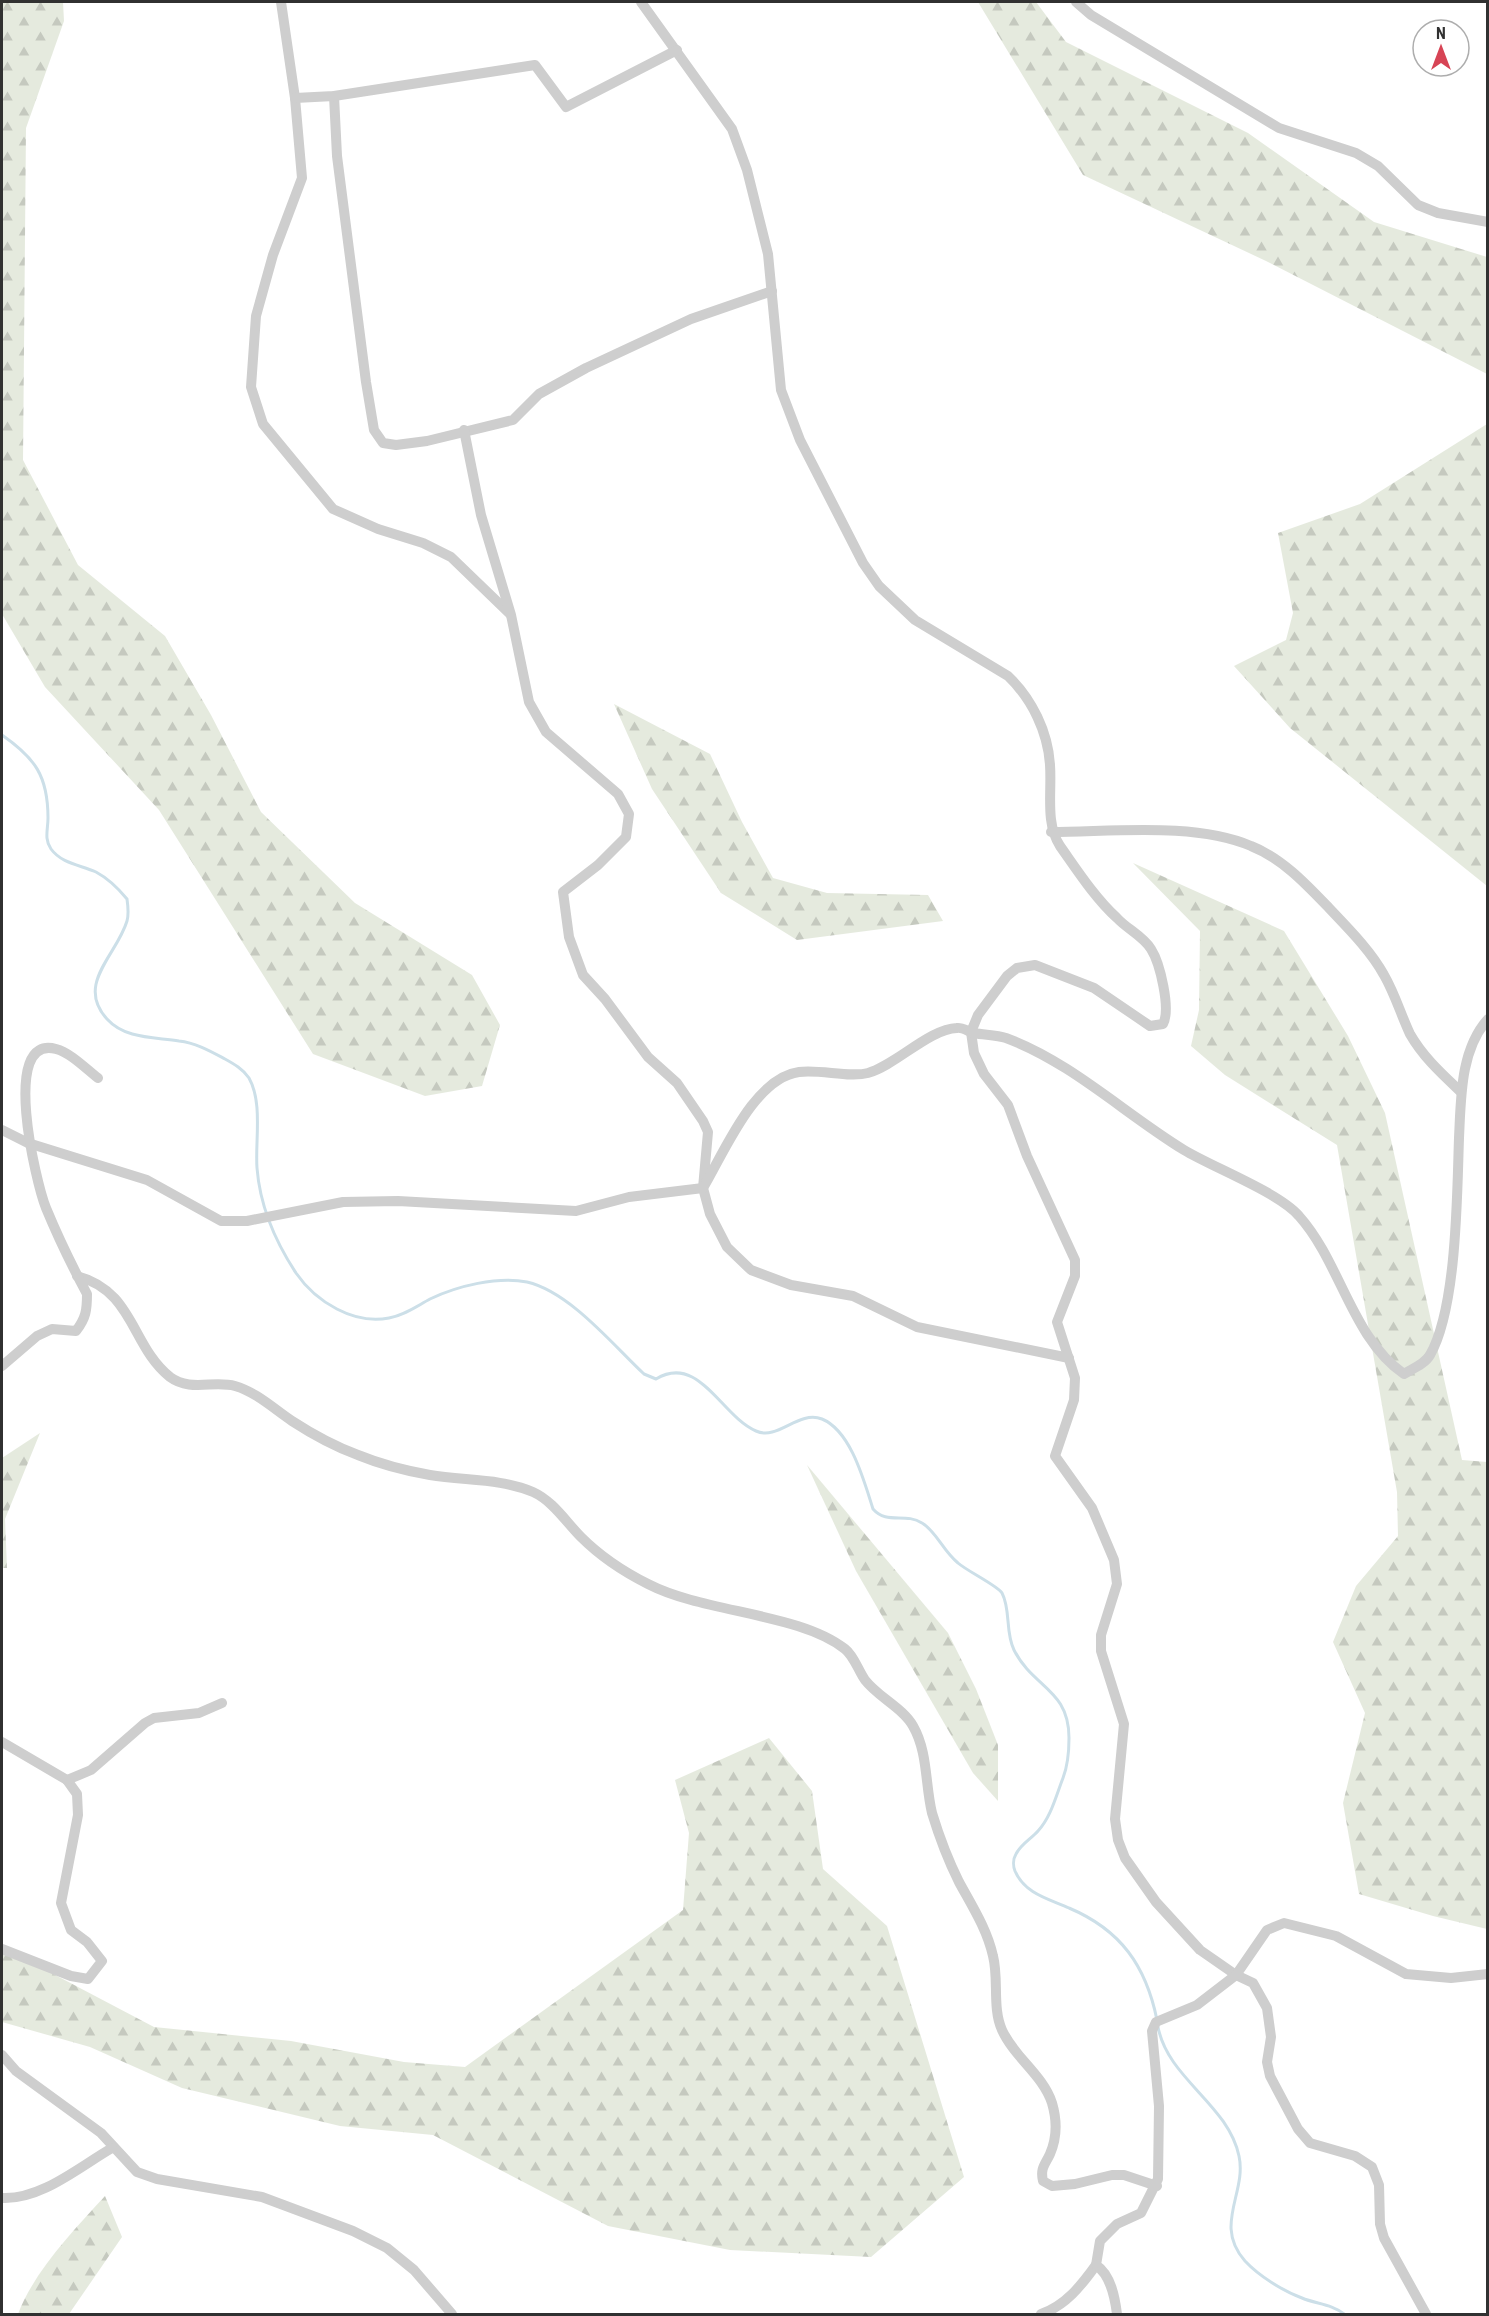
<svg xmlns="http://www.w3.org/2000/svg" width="1489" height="2316" viewBox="0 0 1489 2316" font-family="'Roboto Condensed',sans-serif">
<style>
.forest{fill:url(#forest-firs)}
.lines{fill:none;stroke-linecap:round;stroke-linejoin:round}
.stream{stroke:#ccdfe8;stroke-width:3}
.minor{stroke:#cecece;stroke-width:10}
</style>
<defs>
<pattern id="forest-firs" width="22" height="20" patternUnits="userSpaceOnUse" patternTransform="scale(1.5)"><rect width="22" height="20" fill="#e5eade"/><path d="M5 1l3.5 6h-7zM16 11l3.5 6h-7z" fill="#c5c9bf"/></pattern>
</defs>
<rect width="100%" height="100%" fill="#fff"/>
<!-- forest -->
<g class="forest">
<polygon points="2,2 63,2 64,21 26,128 23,460 78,565 165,636 211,715 261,812 355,903 472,975 500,1025 482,1086 425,1096 313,1054 159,810 45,687 2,614"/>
<polygon points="978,2 1036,2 1066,42 1248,133 1374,222 1487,257 1487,374 1266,261 1083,175"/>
<polygon points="1487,424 1487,886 1290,728 1234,666 1286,640 1293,613 1278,533 1360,504"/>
<polygon points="614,704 710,754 742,822 773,878 827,893 928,895 943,921 797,940 721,893 652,789"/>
<polygon points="1133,863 1284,931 1348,1036 1385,1113 1462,1460 1487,1462 1487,1929 1433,1916 1359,1894 1343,1803 1365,1713 1333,1642 1356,1586 1398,1536 1397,1492 1337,1145 1225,1075 1191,1046 1199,1010 1200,931"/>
<polygon points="40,1433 5,1519 7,1568 2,1568 2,1458"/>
<polygon points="807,1465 948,1633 976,1689 998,1745 998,1801 973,1773 856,1571"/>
<polygon points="769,1738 812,1791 823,1869 887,1926 964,2177 871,2257 730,2250 608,2226 433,2135 340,2126 182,2088 90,2047 2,2022 2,1947 154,2027 291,2041 404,2062 465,2067 683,1910 689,1833 675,1780"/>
<path d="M105,2196L122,2237L69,2314H18C35,2270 73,2231 105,2196Z"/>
</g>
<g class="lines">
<!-- stream -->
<g class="stream">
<path d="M2,735C35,758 48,776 48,818C48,829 44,839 51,849C62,864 81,865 96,872C109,879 118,888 127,899C128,906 129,914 127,921C117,955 75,984 107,1019C125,1039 154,1037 179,1041C196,1043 210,1051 225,1059C234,1064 243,1069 249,1078C263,1103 255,1141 257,1168C260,1207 275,1241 296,1273C316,1302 354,1325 389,1318C405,1315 417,1306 430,1299C457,1286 498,1276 527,1282C570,1292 613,1345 644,1374L656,1379C699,1353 721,1416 756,1431C778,1441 798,1410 822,1419C851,1431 864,1481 873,1509C887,1525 905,1512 922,1523C936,1531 943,1551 958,1563C967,1571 998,1586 1002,1593C1011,1610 1005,1632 1014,1650C1033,1688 1069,1689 1069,1738C1069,1752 1068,1765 1063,1778C1056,1796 1051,1817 1038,1831C1031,1839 1021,1844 1016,1854C1013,1859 1013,1866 1015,1871C1025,1894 1049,1899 1069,1908C1121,1930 1146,1966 1157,2020"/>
<path d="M1158,2027C1168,2079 1228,2104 1239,2156C1247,2193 1213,2225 1245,2261C1259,2276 1283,2291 1302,2298C1316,2304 1332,2304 1344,2314"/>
</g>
<!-- minor -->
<g class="minor">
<polyline points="281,2 295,98 302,178 273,255 256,316 251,387 263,424 333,509 378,529 423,543 451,557 510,614"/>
<path d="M641,2L732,129L747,170L768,254L781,390L800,440L863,563L879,586L915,620L1008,676C1032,699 1048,732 1050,765C1052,792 1045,823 1060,846C1077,870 1095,898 1117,918C1127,929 1143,936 1151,949C1160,963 1171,1009 1163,1024L1150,1026L1094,988L1035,965L1017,968L1007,976L978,1015L971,1032L974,1053L984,1074L1008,1105L1027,1156L1075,1260V1276L1057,1322L1075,1378L1074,1400L1055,1456L1092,1508L1114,1560L1117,1584L1101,1635V1651L1124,1724L1115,1819L1118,1840L1125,1858L1156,1902L1200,1950L1236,1975L1253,1983L1267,2008L1271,2037L1267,2062L1270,2076L1298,2129L1310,2143L1355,2156L1372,2167L1379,2185L1380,2224L1384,2238L1426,2314"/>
<polyline points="1076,2 1091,15 1279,128 1356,153 1378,166 1418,205 1438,213 1488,222"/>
<polyline points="334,96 337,156 366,382 374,430 383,443 396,445 427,441 513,420 539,394 586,368 691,319 772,291"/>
<polyline points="295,98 334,96 535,65 566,107 677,50"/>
<polyline points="464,430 481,515 511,615 529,702 546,732 618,794 629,814 626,837 598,865 563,892 569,937 583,975 605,999 648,1057 677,1083 703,1121 708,1132 703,1188 710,1214 727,1247 751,1270 791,1285 853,1296 917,1327 1069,1358"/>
<path d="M1051,832C1112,832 1194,822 1251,846C1282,858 1307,885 1329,908C1348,928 1371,951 1384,975C1395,994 1401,1015 1410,1034C1423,1057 1442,1074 1461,1092"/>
<path d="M2,1130L28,1143L147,1180L221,1221H247L343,1202L398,1201L576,1211L629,1197L703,1188C724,1153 754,1078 799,1072C820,1069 849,1078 868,1073C896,1065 929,1029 957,1028C962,1027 969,1032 974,1033C984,1035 996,1035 1006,1038C1071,1062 1125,1114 1184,1150C1212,1167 1280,1193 1299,1216C1341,1263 1351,1337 1404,1374C1412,1369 1425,1364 1430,1355C1457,1308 1457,1194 1459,1138C1461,1099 1460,1050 1488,1019"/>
<path d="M77,1276C134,1291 131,1346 170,1377C190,1392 214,1380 235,1386C256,1392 274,1409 292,1421C312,1434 336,1447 358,1455C380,1464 407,1471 430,1475C464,1481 500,1478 533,1492C553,1501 566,1522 581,1537C600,1556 624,1572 648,1584C704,1613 800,1613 845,1649C854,1656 858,1670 865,1680C878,1697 903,1708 913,1726C928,1752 925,1784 932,1813C939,1836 948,1860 959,1882C972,1906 987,1929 993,1956C999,1979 992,2008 1002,2030C1014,2057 1043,2075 1052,2103C1057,2120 1057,2138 1050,2154C1045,2165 1040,2168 1043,2181L1052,2186L1075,2184L1112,2175H1124L1157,2186"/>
<path d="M2,1366L37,1336L52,1329L76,1331C86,1318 87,1310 87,1294C72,1266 58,1237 46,1208C36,1183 0,1033 56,1049C71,1053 86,1069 98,1078"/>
<polyline points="2,1742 67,1780 77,1794 78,1815 61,1903 71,1930 87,1942 102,1961 88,1979 71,1976 2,1949"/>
<polyline points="67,1780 91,1770 145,1723 154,1718 199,1713 222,1703"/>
<polyline points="2,2055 16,2071 101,2133 137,2172 157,2179 262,2197 353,2231 387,2248 414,2270 452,2314"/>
<path d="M2,2198C41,2200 79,2167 112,2148"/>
<path d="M1041,2314C1065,2306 1081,2286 1096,2265"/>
<path d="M1117,2314C1115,2298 1111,2275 1096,2265L1100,2241L1117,2224L1141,2213L1158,2179L1159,2106L1152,2031L1156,2022L1197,2005L1236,1975L1267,1930L1284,1923L1336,1936L1406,1974L1451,1978L1488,1974"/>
</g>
</g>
<!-- border -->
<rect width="1489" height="2316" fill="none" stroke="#313131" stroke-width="6"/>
<!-- north arrow -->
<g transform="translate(1441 48)"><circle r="28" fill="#ffffff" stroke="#adadad" stroke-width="1.5"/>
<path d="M0-4.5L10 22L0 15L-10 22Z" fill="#d74455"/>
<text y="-9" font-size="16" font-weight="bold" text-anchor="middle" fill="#313131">N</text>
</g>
</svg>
